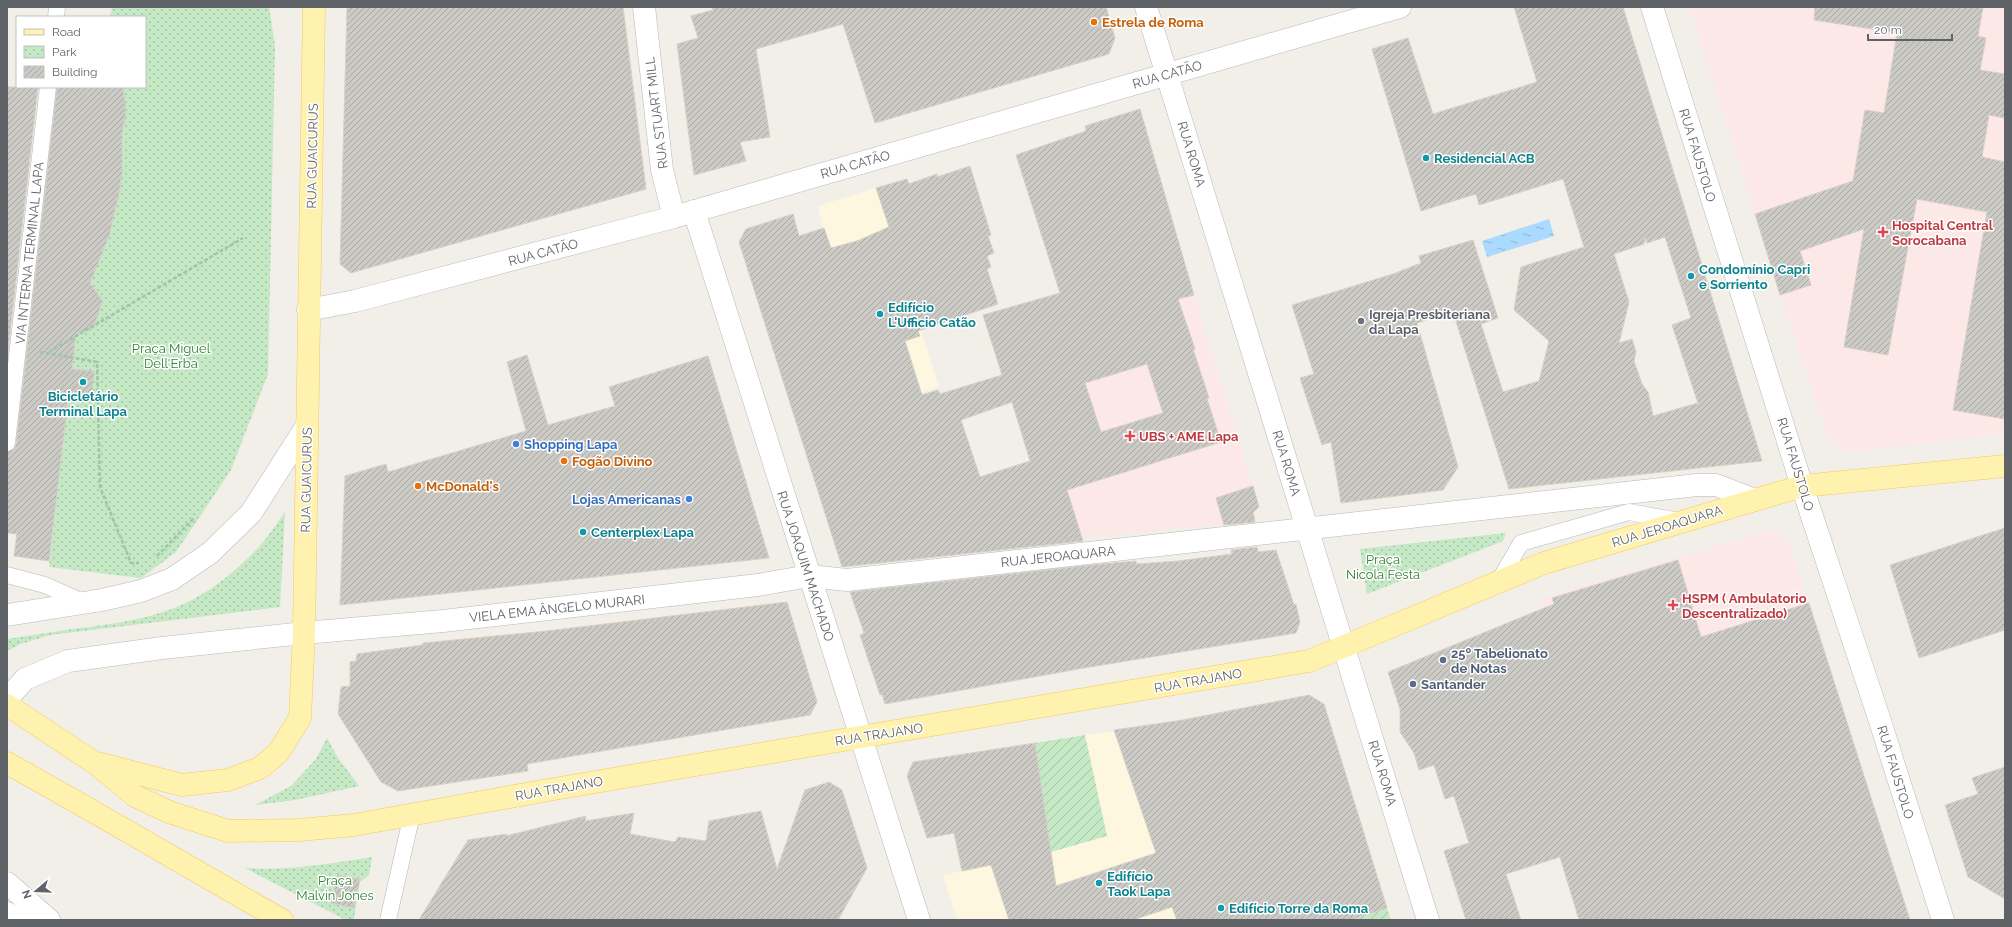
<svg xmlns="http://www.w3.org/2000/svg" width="2012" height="927" viewBox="0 0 2012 927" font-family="Raleway,sans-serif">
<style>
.commercial{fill:#fef7e0}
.medical{fill:#fce8e6}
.park{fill:url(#park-dots)}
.garden{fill:url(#garden-furrows)}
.water{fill:url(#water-ripples)}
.building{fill:url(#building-hatch);stroke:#d6d1c6;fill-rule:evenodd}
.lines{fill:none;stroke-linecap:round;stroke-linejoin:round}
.lane-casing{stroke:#b5b8bc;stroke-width:17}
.street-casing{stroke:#b5b8bc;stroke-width:23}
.secondary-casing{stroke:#b6babf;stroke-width:23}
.primary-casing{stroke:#f2c960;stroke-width:23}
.path{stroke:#9cc7a9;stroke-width:2.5;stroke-dasharray:4 2;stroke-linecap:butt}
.lane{stroke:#fff;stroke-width:16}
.street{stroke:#fff;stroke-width:22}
.secondary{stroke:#fff;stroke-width:22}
.primary{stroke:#fff2af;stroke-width:22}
.food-dot{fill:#e8710a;stroke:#fff;stroke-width:1.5}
.culture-dot{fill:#0f9aa8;stroke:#fff;stroke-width:1.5}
.health-dot{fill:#e0444e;stroke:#fff;stroke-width:1.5}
.worship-dot{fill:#6b7280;stroke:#fff;stroke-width:1.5}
.shop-dot{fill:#3f7fe0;stroke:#fff;stroke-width:1.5}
.service-dot{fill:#5c6f8a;stroke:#fff;stroke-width:1.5}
.labels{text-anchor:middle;stroke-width:3;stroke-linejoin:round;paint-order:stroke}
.food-label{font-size:13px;font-weight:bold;fill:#c56008;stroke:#fff;text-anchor:start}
.street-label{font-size:13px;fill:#5f6368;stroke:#fff}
.culture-label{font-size:13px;font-weight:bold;fill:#0d838f;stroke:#fff;text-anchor:start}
.health-label{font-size:13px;font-weight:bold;fill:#be3a42;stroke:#fff;text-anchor:start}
.worship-label{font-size:13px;font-weight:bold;fill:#5b616d;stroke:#fff;text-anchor:start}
.park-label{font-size:13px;fill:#348238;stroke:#fff}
.shop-label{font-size:13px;font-weight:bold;fill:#366cbe;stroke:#fff;text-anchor:start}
.service-label{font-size:13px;font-weight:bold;fill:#4e5e75;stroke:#fff;text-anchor:start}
</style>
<defs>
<pattern id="park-dots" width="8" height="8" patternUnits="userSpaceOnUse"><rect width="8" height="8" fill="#c5e8c5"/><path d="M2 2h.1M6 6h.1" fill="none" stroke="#a3c0a4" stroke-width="1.8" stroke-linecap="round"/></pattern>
<pattern id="garden-furrows" width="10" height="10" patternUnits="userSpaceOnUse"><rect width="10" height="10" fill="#c5e8c5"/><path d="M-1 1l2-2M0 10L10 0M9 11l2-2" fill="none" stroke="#a3c0a4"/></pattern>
<pattern id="water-ripples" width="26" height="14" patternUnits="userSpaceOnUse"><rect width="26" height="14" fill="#aadaff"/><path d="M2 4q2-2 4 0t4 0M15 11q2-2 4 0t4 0" fill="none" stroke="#8eb4d2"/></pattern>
<pattern id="building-hatch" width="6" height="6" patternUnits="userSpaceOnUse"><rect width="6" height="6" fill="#cccac5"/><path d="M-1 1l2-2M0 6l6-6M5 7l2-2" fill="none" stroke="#a9a8a4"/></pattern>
</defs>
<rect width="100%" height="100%" fill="#f1efe8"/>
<!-- commercial -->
<g class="commercial">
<polygon points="876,188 939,387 866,410 818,206"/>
<polygon points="1183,720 1213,821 1278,920 957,920 943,875 1051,852 1035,743"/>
</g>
<!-- medical -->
<g class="medical">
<polygon points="1690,7 2005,7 2005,434 1846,452 1829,440 1780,295"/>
<polygon points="1194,295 1259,507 1251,521 1056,540 990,334 1133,313"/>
<polygon points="1766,531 1777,532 1788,539 1809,603 1568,679 1541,599"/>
</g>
<!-- park -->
<g class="park">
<polygon points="112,7 269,7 275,46 268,374 231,470 176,552 141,578 49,567 103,87 145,87 145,17 110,17"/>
<path d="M285,512L280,607L50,635L21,644L7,651V639C29,636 51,632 73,629C154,619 197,611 256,550C267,539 276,524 285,512Z"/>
<polygon points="1506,533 1503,541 1367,594 1360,549"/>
<polygon points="327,738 338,758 359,786 295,800 255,805 291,786 316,759"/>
<path d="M372,857L369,875L360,882L354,918L356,920H346L245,868C288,871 329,864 372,857Z"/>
</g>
<!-- garden -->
<g class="garden">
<polygon points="1085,735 1107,836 1051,852 1035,743"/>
<polygon points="1387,908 1391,920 1351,920"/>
</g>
<!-- water -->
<polygon class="water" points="1549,219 1554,236 1487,257 1482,241"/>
<!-- building -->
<g class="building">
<polygon points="347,7 623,7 646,189 351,273 340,264"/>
<polygon points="712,7 1106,7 1115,38 1109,54 875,123 843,24 756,49 770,137 740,142 746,161 694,175 677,44 698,38 691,16 713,10"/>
<path d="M1514,7H1623L1762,461L1509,489L1453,312L1417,323L1458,467L1443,490L1341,503L1331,442L1322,445L1300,378L1314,374L1292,305L1393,274L1421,263L1419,256L1473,240L1498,318L1481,324L1503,392L1539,381L1549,341L1514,310L1521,267L1584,247L1563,179L1479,205L1476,194L1421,211L1372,49L1408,38L1433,114L1537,82ZM1665,237L1691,318L1672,325L1698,403L1653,416L1648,392L1642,384L1634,361L1636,352L1632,339L1619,343L1629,302L1614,254L1644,244L1645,238L1647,243Z"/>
<polygon points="1815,7 1983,7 1978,36 1986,38 1980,70 2005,74 2005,118 1989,115 1982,157 2005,162 2005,419 1953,410 1987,212 1917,199 1888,355 1844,347 1864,229 1800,251 1811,285 1780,295 1755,214 1853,181 1865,110 1884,113 1897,33 1814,20"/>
<polygon points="7,87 38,87 7,360"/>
<polygon points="57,87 123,87 126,112 122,133 122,173 119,193 109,236 90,283 102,300 100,308 94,328 76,334 72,369 94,371 92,394 69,392 49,561 14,556 17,534 7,533 7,452 14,449 16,444"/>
<path d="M1140,109L1194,295L1178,299L1195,349H1193L1209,398L1207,399L1221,442L1067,490L1083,541L842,567L739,242L746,229L793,214L799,236L824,228L831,248L857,241L889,227L876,188L907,179L909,184L937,174V177L970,166L991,235L988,236L994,253L987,256L991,267L987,269L998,304L918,331L920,336L905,341L922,395L938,390L940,394L1002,375L983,315L1060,293L1016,155L1086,131L1085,126ZM1147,364L1163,413L1101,432L1085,383ZM1012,402L1030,461L980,477L961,420Z"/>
<polygon points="527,355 548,425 615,406 609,387 708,356 769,558 340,605 345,476 386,464 388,472 526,431 507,362"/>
<polygon points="1253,486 1259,507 1253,512 1255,522 1224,525 1216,498"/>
<polygon points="2005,528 2005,630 1919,658 1890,565"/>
<polygon points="1257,547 1258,552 1276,550 1294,605 1296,604 1300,622 1296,633 1084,668 885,704 882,694 880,695 860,635 864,633 850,592 1091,565 1136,561 1136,564 1178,561 1232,554 1231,550"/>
<polygon points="1678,560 1701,637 1809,603 1910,920 1579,920 1560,857 1506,874 1521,920 1466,920 1444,851 1469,843 1454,796 1445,799 1434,765 1419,770 1414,753 1400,732 1400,709 1388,672 1554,604 1552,598"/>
<polygon points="787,602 817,702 810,715 527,764 528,771 398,791 381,782 338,714 341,687 350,686 350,662 356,661 357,654 423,645 423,643 547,631"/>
<polygon points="1309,695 1324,704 1387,908 1351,920 1177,920 1172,907 1133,920 1009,920 991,865 962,871 954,833 927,838 907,776 913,762 1035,743 1056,886 1156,853 1114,730 1183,720"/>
<polygon points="2005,767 2005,899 1968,877 1945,805 1978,794 1972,778"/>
<polygon points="829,782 842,790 867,868 838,920 419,920 468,840 507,834 506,836 586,816 585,821 634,813 630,834 675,842 678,837 706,841 709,821 761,811 777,869 805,790"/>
<polygon points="338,875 360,879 354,908 331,903"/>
</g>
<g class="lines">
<!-- lane casing -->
<g class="lane-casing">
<g id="lane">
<polyline points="56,17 57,7"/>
<polyline points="7,443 48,87"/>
<polyline points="7,575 45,585 85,603"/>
<polyline points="1499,581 1521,543 1629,512 1680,521"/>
<polyline points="388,920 412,814"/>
</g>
</g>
<!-- street casing -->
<g class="street-casing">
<g id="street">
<polyline points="644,7 662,170 674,217"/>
<polyline points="694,211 919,920"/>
<polyline points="308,310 355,301 674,217 1400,7"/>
<polyline points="304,633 443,621 758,585 809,576 847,580 1697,485 1716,485 1755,500"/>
</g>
</g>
<!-- secondary casing -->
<g class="secondary-casing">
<g id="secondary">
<polyline points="1146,7 1428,920"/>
<polyline points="1652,7 1802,486 1880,721 1943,920"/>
<polyline points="7,615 102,600 141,591 172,579 210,553 251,513 306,427"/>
<polyline points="7,699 25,679 68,661 162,648 304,633"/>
<polyline points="7,883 49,920"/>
<polyline points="7,913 21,920"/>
</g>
</g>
<!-- primary casing -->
<g class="primary-casing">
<g id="primary">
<polyline points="7,705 95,763 135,796 169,812 228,831 299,830 354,825 554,789 1309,661 1544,563 1802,486 2005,466"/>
<path d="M7,763C99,814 190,868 282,920"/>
<polyline points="101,764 182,785 228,780 260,768 278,753 300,718 304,633 314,7"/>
</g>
</g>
<!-- path -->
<g class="path">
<polyline points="40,352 97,362 100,487 131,563 139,563"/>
<polyline points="49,352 243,238"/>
<polyline points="157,556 194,518"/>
</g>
<!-- lane -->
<use href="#lane" class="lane"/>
<!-- street -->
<use href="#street" class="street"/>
<!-- secondary -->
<use href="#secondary" class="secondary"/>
<!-- primary -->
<use href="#primary" class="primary"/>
</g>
<!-- markers -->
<g class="food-dot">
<circle cx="1094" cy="22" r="4"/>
<circle cx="564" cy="461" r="4"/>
<circle cx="418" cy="486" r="4"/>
</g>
<g class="culture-dot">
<circle cx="1426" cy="158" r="4"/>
<circle cx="1691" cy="276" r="4"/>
<circle cx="880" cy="314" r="4"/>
<circle cx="83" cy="382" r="4"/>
<circle cx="583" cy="532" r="4"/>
<circle cx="1099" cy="883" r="4"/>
<circle cx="1221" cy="908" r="4"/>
</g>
<g class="health-dot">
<path d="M1881 226h4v4h4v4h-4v4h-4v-4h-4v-4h4z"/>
<path d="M1128 430h4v4h4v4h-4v4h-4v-4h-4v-4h4z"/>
<path d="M1671 599h4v4h4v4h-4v4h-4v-4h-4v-4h4z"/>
</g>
<circle class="worship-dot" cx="1361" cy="321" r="4"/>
<g class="shop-dot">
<circle cx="516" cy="444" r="4"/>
<circle cx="689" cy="499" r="4"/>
</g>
<g class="service-dot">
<circle cx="1443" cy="660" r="4"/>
<circle cx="1413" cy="684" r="4"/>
</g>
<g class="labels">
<!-- food labels -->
<g class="food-label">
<text x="1102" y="27">Estrela de Roma</text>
<text x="572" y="466">Fogão Divino</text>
<text x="426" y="491">McDonald's</text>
</g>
<!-- street labels -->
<g class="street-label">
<text transform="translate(1167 74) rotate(-16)" y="5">RUA CATÃO</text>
<text transform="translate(656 113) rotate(-97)" y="5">RUA STUART MILL</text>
<text transform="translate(1192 154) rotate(73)" y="5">RUA ROMA</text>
<text transform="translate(1698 155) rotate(73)" y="5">RUA FAUSTOLO</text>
<text transform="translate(312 156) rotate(-89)" y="5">RUA GUAICURUS</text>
<text transform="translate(855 164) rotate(-16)" y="5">RUA CATÃO</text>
<text transform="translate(543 252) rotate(-15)" y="5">RUA CATÃO</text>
<text transform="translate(29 253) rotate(-84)" y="5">VIA INTERNA TERMINAL LAPA</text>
<text transform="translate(1287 463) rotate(73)" y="5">RUA ROMA</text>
<text transform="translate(1796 464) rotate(73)" y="5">RUA FAUSTOLO</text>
<text transform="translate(306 480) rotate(-89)" y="5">RUA GUAICURUS</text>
<text transform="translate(1667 526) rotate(-17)" y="5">RUA JEROAQUARA</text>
<text transform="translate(1058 556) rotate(-6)" y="5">RUA JEROAQUARA</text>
<text transform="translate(806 566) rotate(72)" y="5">RUA JOAQUIM MACHADO</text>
<text transform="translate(557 608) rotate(-6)" y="5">VIELA EMA ÂNGELO MURARI</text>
<text transform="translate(1198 680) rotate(-10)" y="5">RUA TRAJANO</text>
<text transform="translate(879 734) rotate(-9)" y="5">RUA TRAJANO</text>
<text transform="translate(1896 772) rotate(73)" y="5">RUA FAUSTOLO</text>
<text transform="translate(1383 773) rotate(73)" y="5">RUA ROMA</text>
<text transform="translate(559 788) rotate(-10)" y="5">RUA TRAJANO</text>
</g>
<!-- culture labels -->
<g class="culture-label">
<text x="1434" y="163">Residencial ACB</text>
<text x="1699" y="274">Condomínio Capri<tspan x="1699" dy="15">e Sorriento</tspan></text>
<text x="888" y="312">Edifício<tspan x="888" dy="15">L'Ufficio Catão</tspan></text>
<text x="83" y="401" text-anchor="middle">Bicicletário<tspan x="83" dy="15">Terminal Lapa</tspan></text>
<text x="591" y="537">Centerplex Lapa</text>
<text x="1107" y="881">Edifício<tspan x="1107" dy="15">Taok Lapa</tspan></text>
<text x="1229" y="913">Edifício Torre da Roma</text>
</g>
<!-- health labels -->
<g class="health-label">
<text x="1892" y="230">Hospital Central<tspan x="1892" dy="15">Sorocabana</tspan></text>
<text x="1139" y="441">UBS + AME Lapa</text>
<text x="1682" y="603">HSPM ( Ambulatorio<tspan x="1682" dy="15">Descentralizado)</tspan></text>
</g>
<!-- worship labels -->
<g class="worship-label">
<text x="1369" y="319">Igreja Presbiteriana<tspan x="1369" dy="15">da Lapa</tspan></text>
</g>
<!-- park labels -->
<g class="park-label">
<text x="171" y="353">Praça Miguel<tspan x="171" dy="15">Dell'Erba</tspan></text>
<text x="1383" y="564">Praça<tspan x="1383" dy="15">Nicola Festa</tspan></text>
<text x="335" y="885">Praça<tspan x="335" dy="15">Malvin Jones</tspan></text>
</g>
<!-- shop labels -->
<g class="shop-label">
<text x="524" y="449">Shopping Lapa</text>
<text x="681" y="504" text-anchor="end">Lojas Americanas</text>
</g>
<!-- service labels -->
<g class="service-label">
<text x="1451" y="658">25º Tabelionato<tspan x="1451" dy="15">de Notas</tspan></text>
<text x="1421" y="689">Santander</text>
</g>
</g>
<!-- border -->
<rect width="2012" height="927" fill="none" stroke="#5f6368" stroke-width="16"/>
<!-- legend -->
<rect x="16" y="16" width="130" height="72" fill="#ffffff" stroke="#bfc1c3"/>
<rect x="24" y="29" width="20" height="6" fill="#fff2af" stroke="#bfc1c3"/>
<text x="52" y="36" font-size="12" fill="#5f6368">Road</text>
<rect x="24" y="46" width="20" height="12" fill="url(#park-dots)" stroke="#bfc1c3"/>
<text x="52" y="56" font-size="12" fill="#5f6368">Park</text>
<rect x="24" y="66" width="20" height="12" fill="url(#building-hatch)" stroke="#bfc1c3"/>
<text x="52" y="76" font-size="12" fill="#5f6368">Building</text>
<!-- north arrow -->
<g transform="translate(36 891) rotate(251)" stroke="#ffffff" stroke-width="3" paint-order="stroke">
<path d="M0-3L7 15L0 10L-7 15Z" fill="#5f6368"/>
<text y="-6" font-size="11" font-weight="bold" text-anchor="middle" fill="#5f6368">N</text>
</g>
<!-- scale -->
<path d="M1868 34v6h84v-6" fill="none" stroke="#5f6368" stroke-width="2"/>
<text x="1874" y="34" font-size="12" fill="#5f6368" stroke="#ffffff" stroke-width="3" paint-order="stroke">20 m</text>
</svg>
